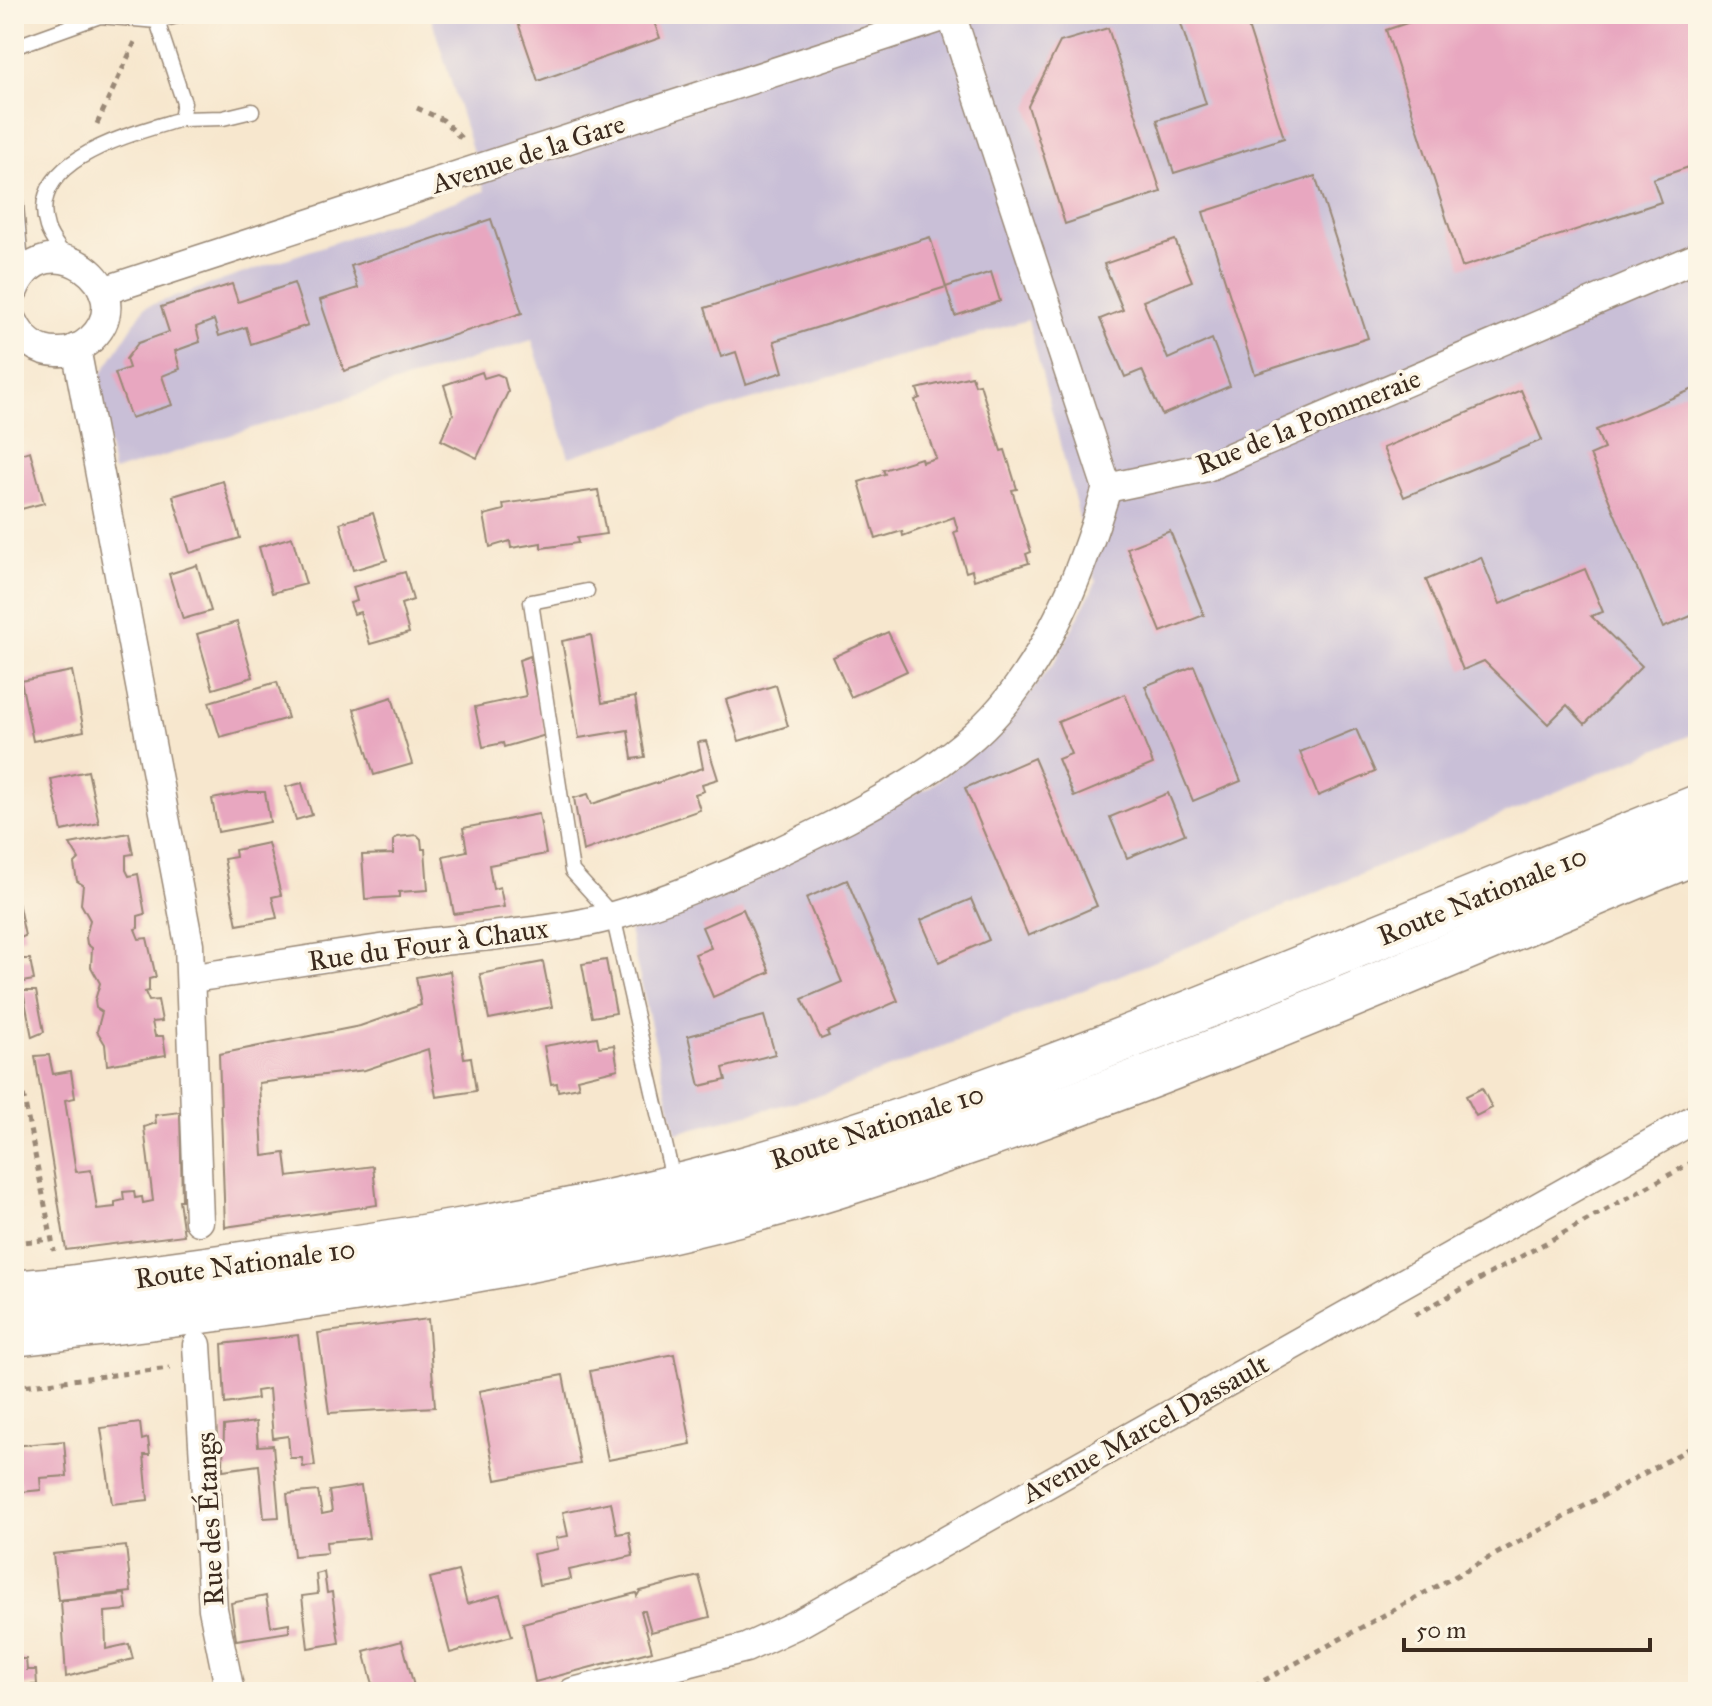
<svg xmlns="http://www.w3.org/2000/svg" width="1712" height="1706" viewBox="0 0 1712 1706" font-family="'IM FELL Great Primer',serif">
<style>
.industrial{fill:#c9bfd7}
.building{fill:#e8a7c0}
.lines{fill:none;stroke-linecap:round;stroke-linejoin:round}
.service-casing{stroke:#998876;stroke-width:17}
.minor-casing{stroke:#998876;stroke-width:31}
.primary-casing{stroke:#998876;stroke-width:47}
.path{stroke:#998876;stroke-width:5;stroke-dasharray:6 6;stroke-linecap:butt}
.service{stroke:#fff;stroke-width:14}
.minor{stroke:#fff;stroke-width:28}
.primary{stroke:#fff;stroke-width:44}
.labels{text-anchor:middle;stroke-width:7;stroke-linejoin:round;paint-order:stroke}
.street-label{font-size:28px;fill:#3b2a1e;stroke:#fcf5e5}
</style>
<rect width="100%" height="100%" fill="#fcf5e5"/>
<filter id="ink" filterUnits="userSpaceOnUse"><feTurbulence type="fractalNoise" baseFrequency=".0125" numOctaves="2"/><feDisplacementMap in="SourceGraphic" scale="16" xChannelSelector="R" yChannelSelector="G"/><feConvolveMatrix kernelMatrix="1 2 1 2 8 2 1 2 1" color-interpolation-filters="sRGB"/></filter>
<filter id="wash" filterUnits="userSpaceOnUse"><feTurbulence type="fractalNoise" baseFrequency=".006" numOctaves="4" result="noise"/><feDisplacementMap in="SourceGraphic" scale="32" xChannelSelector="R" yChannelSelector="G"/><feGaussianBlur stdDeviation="1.8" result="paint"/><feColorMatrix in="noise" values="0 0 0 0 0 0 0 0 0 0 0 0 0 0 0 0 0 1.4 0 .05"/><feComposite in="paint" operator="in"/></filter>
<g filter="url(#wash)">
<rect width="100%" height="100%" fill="#f7e7ce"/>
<!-- industrial -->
<polygon class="industrial" points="430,14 1698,14 1698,732 1143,966 828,1093 676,1133 629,931 927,789 1002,729 1056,660 1096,582 1028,320 703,414 569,457 532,340 113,472 98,379 145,307 485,191"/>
<g id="blocks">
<!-- building -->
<g class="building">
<polygon points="515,14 651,14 660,38 538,81"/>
<polygon points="1178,14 1244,14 1284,138 1174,173 1157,120 1206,104"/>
<polygon points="1434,14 1698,14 1698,164 1653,179 1661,202 1462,267 1386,30"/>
<polygon points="1108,28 1161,192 1065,224 1028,106 1060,42"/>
<polygon points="1315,176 1368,338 1255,374 1203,212"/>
<polygon points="491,219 522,313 344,371 320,300 358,288 351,266"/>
<polygon points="930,237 946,287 774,341 783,372 746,384 736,352 721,357 705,308"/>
<polygon points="1175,240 1192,281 1143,301 1168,359 1212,339 1230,386 1162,415 1142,370 1125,377 1100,319 1123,310 1104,264"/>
<polygon points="991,272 1000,301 955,316 946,287"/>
<polygon points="294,283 308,325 251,344 246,327 219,336 214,320 196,327 200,342 175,351 180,369 162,376 172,405 131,418 115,373 129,368 126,359 138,343 169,332 161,307 232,284 238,302"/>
<polygon points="482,372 484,378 497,374 504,377 508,392 477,458 441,440 453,414 444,385"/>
<polygon points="972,376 975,385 980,384 1001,451 1005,450 1017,489 1012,490 1031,552 1026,554 1029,563 974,580 972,570 966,572 954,532 958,531 954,517 903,536 902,531 876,539 859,482 885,474 883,470 921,458 922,462 936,458 915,400 920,398 917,389"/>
<polygon points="1698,387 1698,613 1663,628 1590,455 1604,449 1596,430"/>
<polygon points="1521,390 1542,440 1404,497 1383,448"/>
<polygon points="30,451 44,503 14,511 14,456"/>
<polygon points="223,481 240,538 190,553 173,496"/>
<polygon points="598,490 606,534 577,538 578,543 541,548 541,543 511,548 510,541 490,547 484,515 504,510 503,504"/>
<polygon points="373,513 387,560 353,570 340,523"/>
<polygon points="1170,531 1204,615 1161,632 1127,548"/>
<polygon points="292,537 306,584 272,593 259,547"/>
<polygon points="1481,557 1500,604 1585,569 1603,612 1591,616 1642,666 1585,724 1567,705 1548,724 1484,661 1463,670 1426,580"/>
<polygon points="197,565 211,611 183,619 169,574"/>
<polygon points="405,572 413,600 401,604 409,633 370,644 360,612 354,614 350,603 357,601 353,587"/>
<polygon points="237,622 253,677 213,689 197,634"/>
<polygon points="888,632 907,671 851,697 833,657"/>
<polygon points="591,635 602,703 635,697 645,757 632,759 628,730 579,738 562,641"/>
<polygon points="530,656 546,735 504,747 503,743 483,747 475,707 526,696 519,660"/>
<polygon points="1194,666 1241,781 1193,801 1145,686"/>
<polygon points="72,671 84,731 33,741 21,681"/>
<polygon points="277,682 288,718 220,737 209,702"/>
<polygon points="776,685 788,726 739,741 726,700"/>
<polygon points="1125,694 1153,764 1074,797 1058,759 1071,754 1058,722"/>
<polygon points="392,697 412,764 374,775 354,709"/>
<polygon points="1356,729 1375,772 1318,796 1300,752"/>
<polygon points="706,741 718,779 702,784 704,791 695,794 700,810 583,851 574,798 588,794 592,804 703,768 698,742"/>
<polygon points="1034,758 1097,906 1028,936 965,788"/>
<polygon points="88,771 99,823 62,831 51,779"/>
<polygon points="302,783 312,815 296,820 286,787"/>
<polygon points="248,792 265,792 270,822 218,832 212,799"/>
<polygon points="1168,793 1185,834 1127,858 1110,817"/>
<polygon points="539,814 546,854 489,865 493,889 500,887 504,907 454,914 443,856 467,851 463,828"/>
<polygon points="129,833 133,854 126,855 126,870 129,876 138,874 145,914 138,916 138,928 135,929 139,939 147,938 156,977 149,979 149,991 145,992 149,1001 158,1000 162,1021 152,1022 155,1036 163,1036 166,1055 107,1065 105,1044 97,1031 102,1012 96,1008 95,1000 100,983 91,967 92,948 87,944 86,937 90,920 81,904 83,885 77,881 74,864 79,859 70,844"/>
<polygon points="417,835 421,839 422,849 425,849 428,890 399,892 399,897 365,899 362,855 393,854 393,841 397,837"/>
<polygon points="268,843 281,895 272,897 277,918 237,925 224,859 236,857 235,850"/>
<polygon points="847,880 898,1001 827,1032 829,1036 821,1039 802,999 842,982 806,898"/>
<polygon points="14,897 17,897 25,936 14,941"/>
<polygon points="971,899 989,940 939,962 921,920"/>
<polygon points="743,909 770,972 713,997 695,954 711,948 702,927"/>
<polygon points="18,959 30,959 34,980 22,982"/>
<polygon points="606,960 616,1013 592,1017 582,964"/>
<polygon points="543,962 552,1007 489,1019 480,974"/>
<polygon points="450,971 464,1058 471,1057 476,1091 436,1097 428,1049 365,1070 259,1083 263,1156 285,1153 288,1177 373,1166 377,1205 225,1227 219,1054 360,1026 421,1005 416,977"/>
<polygon points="23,991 36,991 44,1032 32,1037"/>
<polygon points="764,1016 775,1054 723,1068 726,1080 700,1086 688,1036"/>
<polygon points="597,1037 599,1047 614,1045 618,1069 577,1079 579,1087 558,1091 557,1083 551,1084 544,1046"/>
<polygon points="49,1055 53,1074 71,1071 75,1098 65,1100 76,1172 91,1170 97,1209 115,1207 115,1202 124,1200 123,1192 134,1191 135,1198 142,1197 143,1203 153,1201 144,1127 156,1123 155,1115 180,1112 182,1200 179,1200 184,1235 66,1250 35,1056"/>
<polygon points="1482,1088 1492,1108 1476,1116 1466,1096"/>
<polygon points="428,1319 435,1407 329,1413 318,1333"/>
<polygon points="298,1335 315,1466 303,1467 302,1458 290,1458 288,1436 273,1438 269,1389 256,1391 257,1399 225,1404 222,1344"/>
<polygon points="674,1354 691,1444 608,1460 590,1371"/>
<polygon points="563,1375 580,1464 496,1480 479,1391"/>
<polygon points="256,1422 258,1446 273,1445 279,1517 264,1518 259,1465 223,1470 224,1426"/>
<polygon points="140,1423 142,1440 148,1438 150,1455 144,1455 148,1500 112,1504 101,1428"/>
<polygon points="64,1441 67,1476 40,1478 41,1490 21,1492 20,1480 14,1480 14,1446"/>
<polygon points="361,1486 369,1538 326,1542 327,1553 294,1556 287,1494 318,1491 322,1514 332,1512 329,1491"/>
<polygon points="611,1502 617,1534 629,1532 633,1556 569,1570 571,1579 539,1585 533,1554 558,1549 556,1538 568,1536 563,1512"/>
<polygon points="126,1546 131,1592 58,1600 53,1554"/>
<polygon points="458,1571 467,1604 500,1595 512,1636 450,1653 430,1578"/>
<polygon points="324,1572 327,1593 332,1592 339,1643 308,1648 302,1596 318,1594 316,1574"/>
<polygon points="699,1576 710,1617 651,1632 645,1611 641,1611 652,1651 535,1682 523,1623 636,1593 637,1596 640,1591"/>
<polygon points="125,1594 127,1610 105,1612 106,1649 129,1644 133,1659 66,1677 61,1601"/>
<polygon points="266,1596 271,1626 289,1623 289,1632 236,1640 231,1603"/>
<polygon points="402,1641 415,1690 375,1692 364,1651"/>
<polygon points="14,1659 26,1659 27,1670 36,1670 37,1685 14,1685"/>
</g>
</g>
</g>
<g filter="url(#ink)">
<use href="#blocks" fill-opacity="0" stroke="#998876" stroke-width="2"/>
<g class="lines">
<!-- service casing -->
<g class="service-casing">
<g id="service">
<polyline points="157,21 185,14"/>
<path d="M14,47L100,16L157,21L184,103L181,119C136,133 25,158 47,227C50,238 60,249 66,259"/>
<polyline points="181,119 223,118 252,111"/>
<polyline points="14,181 22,276"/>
<polyline points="587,591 531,602 572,871 613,916 670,1166"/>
</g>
</g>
<!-- minor casing -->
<g class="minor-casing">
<g id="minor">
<polyline points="951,14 1107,488 1207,467 1698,257"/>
<path d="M14,290C45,216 144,289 91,339C82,347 70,353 57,352C37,352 22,339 14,322"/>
<polyline points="103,291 952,14"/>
<polyline points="76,348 189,944 199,1221"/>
<path d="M193,978C273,966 353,952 433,942C492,935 555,932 613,916C693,893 773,856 847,818C911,784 976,747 1018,686C1061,626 1085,559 1107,488"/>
<polyline points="197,1345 213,1609 230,1692"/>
<polyline points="573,1692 746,1648 802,1622 1698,1117"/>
</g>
</g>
<!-- primary casing -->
<g class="primary-casing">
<g id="primary">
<path d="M14,1293L69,1288C295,1256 523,1230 744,1169C923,1119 1097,1051 1269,981C1412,923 1555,865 1698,807"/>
<path d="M14,1334C274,1304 536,1270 790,1200C852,1183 913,1161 975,1140C1220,1056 1458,950 1698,851"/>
</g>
</g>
<!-- path -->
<g class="path">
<polyline points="417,108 443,120 464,141"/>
<polyline points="97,124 135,42"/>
<polyline points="14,1048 54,1251"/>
<polyline points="14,1243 52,1239"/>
<polyline points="1415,1315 1698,1159"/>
<polyline points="14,1387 170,1368"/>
<polyline points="1243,1692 1698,1444"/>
</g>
<!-- service -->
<use href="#service" class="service"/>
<!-- minor -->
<use href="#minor" class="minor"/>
<!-- primary -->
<use href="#primary" class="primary"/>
</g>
</g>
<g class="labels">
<!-- street labels -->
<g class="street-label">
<text transform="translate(528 153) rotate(-18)" y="10">Avenue de la Gare</text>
<text transform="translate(1308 421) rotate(-22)" y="10">Rue de la Pommeraie</text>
<text transform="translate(1482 895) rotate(-22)" y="10">Route Nationale 10</text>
<text transform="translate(428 944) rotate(-8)" y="10">Rue du Four à Chaux</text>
<text transform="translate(877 1126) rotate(-18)" y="10">Route Nationale 10</text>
<text transform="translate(245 1263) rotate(-8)" y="10">Route Nationale 10</text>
<text transform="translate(1145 1428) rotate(-29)" y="10">Avenue Marcel Dassault</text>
<text transform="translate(209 1519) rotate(-93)" y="10">Rue des Étangs</text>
</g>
</g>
<!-- margin -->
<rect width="1712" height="1706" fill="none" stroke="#fcf5e5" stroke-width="48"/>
<!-- scale -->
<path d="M1404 1638v12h246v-12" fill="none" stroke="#3b2a1e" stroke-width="4"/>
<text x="1416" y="1638" font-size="24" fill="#3b2a1e" stroke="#fcf5e5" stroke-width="6" paint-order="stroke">50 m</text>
</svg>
